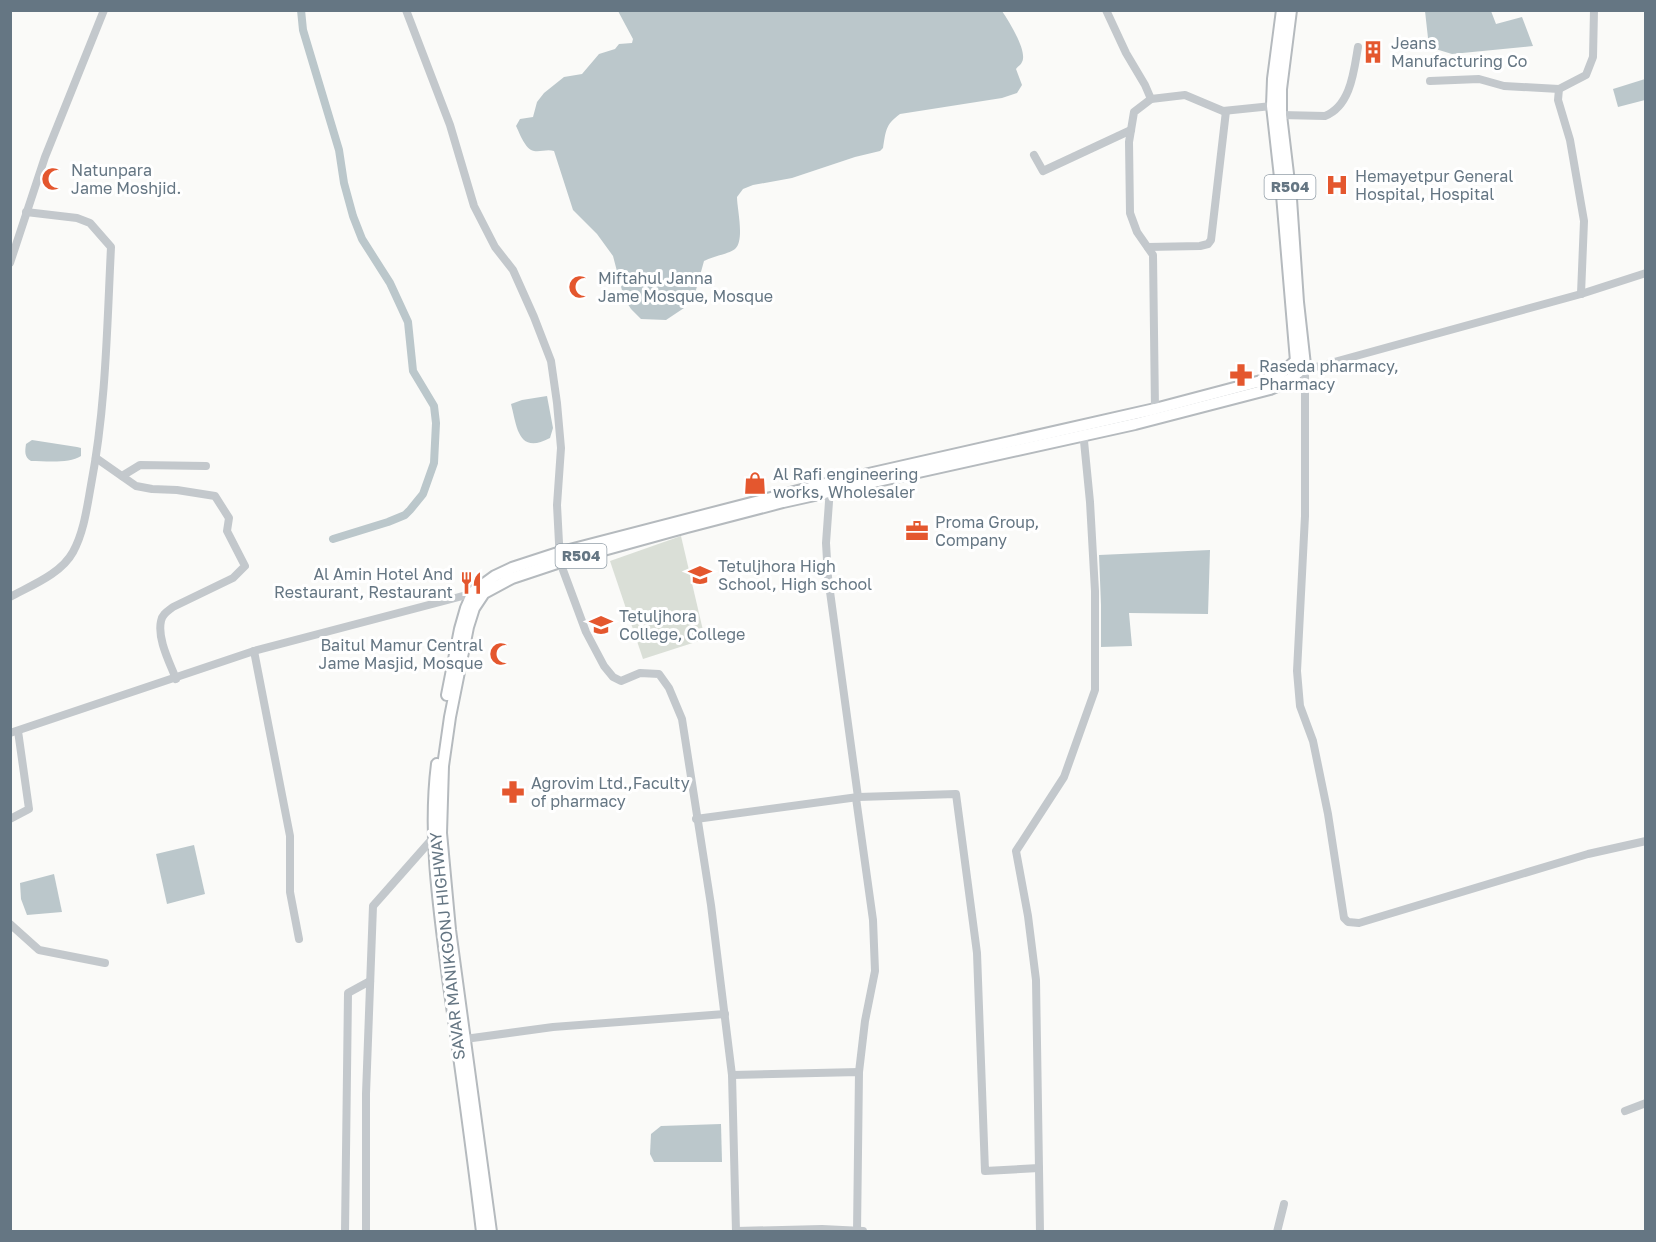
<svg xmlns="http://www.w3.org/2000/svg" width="1656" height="1242" viewBox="0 0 1656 1242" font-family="'Golos Text',sans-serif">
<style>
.green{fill:#dadfd7}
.water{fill:#bbc7cb}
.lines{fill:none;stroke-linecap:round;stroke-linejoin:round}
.canal{stroke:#bbc7cb;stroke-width:8}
.major-casing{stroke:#b5babe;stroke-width:14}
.minor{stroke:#c3c8cc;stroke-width:8}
.major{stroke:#fff;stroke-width:10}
.labels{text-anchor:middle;stroke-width:6;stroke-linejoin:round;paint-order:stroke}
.shield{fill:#fff;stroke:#939fa8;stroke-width:1.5}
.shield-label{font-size:15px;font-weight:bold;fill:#657683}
.poi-label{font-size:16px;fill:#657683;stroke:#fff;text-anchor:start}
.street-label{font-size:16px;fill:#657683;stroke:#fff}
</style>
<rect width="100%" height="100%" fill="#fafaf8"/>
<!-- green -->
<polygon class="green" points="681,536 705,639 643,659 610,561"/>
<!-- water -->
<g class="water">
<path d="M618,11H1002C1008,20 1028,51 1022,62C1021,65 1018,66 1016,69L1022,85L1017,93L1002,98L900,114C885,125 886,131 883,148L880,151L855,157L792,178L753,185L743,189L737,197C737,209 745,240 735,249C729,254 713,256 704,261L696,290L684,308L666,320L641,319L631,309L624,298L613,256L597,234L573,210L554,151C547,149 541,152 534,151C525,149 520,134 516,126L520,119L533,117L537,102L544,93L564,77L582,74L599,54L615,49L619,44L632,43L633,39Z"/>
<polygon points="1425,11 1491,11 1496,24 1522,17 1533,46 1452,54 1429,47"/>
<polygon points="1645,79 1645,100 1618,107 1613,89"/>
<path d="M547,396L553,428L550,438C518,455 517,427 511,404L522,400Z"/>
<path d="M32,440L77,447L81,448V456C69,464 45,461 31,461C24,457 25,451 26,444Z"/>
<polygon points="1210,550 1208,614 1129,613 1132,646 1101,647 1101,605 1099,555"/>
<polygon points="194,845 205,894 167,904 156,854"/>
<polygon points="54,874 62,912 27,915 21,899 20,883"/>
<polygon points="721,1124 722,1162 654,1162 650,1154 651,1134 661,1126"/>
</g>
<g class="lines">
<!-- canal -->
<polyline class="canal" points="301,10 303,30 339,150 344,183 353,216 362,239 390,283 408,322 413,371 434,406 436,423 434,463 423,494 410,510 405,515 388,522 333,539"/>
<!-- major casing -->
<g class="major-casing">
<g id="major">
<polyline points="1282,10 1273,79 1272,106 1282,195 1296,361"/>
<polyline points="447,695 460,629 466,608 473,592 495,576 512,568 558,553 829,483 1155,409 1261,381 1280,374 1296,361"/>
<path d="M437,764C428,835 439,907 448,978C460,1062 472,1147 482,1232"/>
<path d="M491,1232L450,930L441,833L443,766L450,717L468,627L474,608L484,593L512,578L560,562L687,527L783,502L1135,424L1270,389C1284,383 1296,377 1305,365L1298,302L1291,199L1281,115V89L1291,10"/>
</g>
</g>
<!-- minor -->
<g class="minor">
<polyline points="406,10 450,125 474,206 495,247 513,270 534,317 551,361 557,403 561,448 557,505 560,562 586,632 604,666 613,677 621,681 640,673 659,674 669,688 682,719 711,905 732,1075 736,1232"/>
<polyline points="1106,10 1126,53 1145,85 1151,99 1134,112 1129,142 1130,213 1137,232 1153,255 1155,409"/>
<polyline points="1430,81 1479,79 1504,86 1559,89"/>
<polyline points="1151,99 1185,95 1223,111 1272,106"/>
<path d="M1281,115L1325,116C1351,106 1354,70 1358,47"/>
<polyline points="1034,155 1043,171 1131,130"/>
<polyline points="1148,247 1200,246 1208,244 1211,240 1226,111"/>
<polyline points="10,263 45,157 104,10"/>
<polyline points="1646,273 1581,294 1316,367 1305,365 1305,516 1297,671 1300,706 1313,741 1328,814 1344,918 1348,922 1359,923 1588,854 1646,841"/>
<polyline points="1581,294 1584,221 1570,140 1558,100 1559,89 1586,75 1593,57 1594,10"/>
<path d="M96,458L136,486L152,489L177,490L215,496L229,518L227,531L245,566L233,578L173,607C168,611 162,614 161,621C157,639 170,663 176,679"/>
<polyline points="122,476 140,465 206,466"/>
<polyline points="830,488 826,543 828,577 858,797"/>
<path d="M10,597C32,585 61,574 73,552C84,532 87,507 91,485C106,407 107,327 111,247L90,223L77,218L26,212"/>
<polyline points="254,651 290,836 290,892 299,939"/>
<polyline points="10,733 254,651 478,592"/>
<polyline points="856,798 873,920 875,971 865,1021 859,1072"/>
<polyline points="10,819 29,809 18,731"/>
<polyline points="696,819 858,797 956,794 977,953 985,1171 1039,1168"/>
<polyline points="10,924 39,950 105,963"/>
<polyline points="465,1039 553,1027 725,1014"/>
<polyline points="732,1075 859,1072 857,1232"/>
<polyline points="1625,1111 1646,1103"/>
<polyline points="736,1231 822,1229 863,1231"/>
<polyline points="345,1232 348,993 370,981"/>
<polyline points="366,1232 366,1094 373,906 433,838"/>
<polyline points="1040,1232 1036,980 1028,916 1016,851 1064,777 1095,690 1095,591 1090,502 1083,431"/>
<polyline points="1277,1232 1284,1204"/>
</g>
<!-- major -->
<use href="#major" class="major"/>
</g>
<!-- icons -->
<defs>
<g id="building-bare" transform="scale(1.8)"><path d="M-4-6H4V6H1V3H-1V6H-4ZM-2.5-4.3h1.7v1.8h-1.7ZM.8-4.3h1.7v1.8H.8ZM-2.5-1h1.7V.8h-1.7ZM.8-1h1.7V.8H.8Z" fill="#e4572e" stroke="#fff" stroke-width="2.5" paint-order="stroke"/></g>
<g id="mosque-bare" transform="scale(1.8)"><path d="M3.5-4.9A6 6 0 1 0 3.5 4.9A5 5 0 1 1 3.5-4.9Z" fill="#e4572e" stroke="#fff" stroke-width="2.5" paint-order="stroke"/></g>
<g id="hospital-bare" transform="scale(1.8)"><path d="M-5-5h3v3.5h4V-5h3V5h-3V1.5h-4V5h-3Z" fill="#e4572e" stroke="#fff" stroke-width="2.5" paint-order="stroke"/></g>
<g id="pharmacy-bare" transform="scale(1.8)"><path d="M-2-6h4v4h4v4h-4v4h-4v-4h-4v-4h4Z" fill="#e4572e" stroke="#fff" stroke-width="2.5" paint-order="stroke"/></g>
<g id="shop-bare" transform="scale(1.8)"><path d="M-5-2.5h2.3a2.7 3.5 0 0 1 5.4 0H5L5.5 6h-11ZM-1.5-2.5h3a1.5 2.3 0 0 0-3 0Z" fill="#e4572e" stroke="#fff" stroke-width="2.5" paint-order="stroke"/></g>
<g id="office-bare" transform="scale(1.8)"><path d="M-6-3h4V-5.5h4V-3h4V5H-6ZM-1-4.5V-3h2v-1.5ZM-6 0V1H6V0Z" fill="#e4572e" stroke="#fff" stroke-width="2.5" paint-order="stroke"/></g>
<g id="school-bare" transform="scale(1.8)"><path d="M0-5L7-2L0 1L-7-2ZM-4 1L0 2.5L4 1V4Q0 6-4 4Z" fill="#e4572e" stroke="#fff" stroke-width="2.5" paint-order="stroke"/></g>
<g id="restaurant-bare" transform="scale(1.8)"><path d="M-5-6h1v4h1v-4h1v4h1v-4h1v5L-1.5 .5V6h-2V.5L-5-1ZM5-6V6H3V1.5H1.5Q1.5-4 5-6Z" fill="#e4572e" stroke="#fff" stroke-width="2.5" paint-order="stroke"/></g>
<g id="university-bare" transform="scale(1.8)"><path d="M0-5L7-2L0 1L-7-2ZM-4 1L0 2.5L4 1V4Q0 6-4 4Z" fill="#e4572e" stroke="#fff" stroke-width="2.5" paint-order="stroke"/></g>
</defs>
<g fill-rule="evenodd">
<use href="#building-bare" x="1373" y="52"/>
<use href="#mosque-bare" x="53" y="179"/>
<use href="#hospital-bare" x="1337" y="185"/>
<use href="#mosque-bare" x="580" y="287"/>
<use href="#pharmacy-bare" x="1241" y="375"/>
<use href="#shop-bare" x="755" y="483"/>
<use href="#office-bare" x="917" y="531"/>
<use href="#school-bare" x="700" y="575"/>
<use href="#restaurant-bare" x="471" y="583"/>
<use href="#university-bare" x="601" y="625"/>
<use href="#mosque-bare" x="501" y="654"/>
<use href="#pharmacy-bare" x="513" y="792"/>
</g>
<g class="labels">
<!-- shield labels -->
<g class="shield">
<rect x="1264.5" y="175" width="51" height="24" rx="4.5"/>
<rect x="555.5" y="544" width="51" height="24" rx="4.5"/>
</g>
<g class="shield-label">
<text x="1290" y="192">R504</text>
<text x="581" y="561">R504</text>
</g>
<!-- poi labels -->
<g class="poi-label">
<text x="1391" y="49">Jeans<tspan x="1391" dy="18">Manufacturing Co</tspan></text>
<text x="71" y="176">Natunpara<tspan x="71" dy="18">Jame Moshjid.</tspan></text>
<text x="1355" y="182">Hemayetpur General<tspan x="1355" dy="18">Hospital, Hospital</tspan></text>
<text x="598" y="284">Miftahul Janna<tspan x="598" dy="18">Jame Mosque, Mosque</tspan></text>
<text x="1259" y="372">Raseda pharmacy,<tspan x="1259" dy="18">Pharmacy</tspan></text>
<text x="773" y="480">Al Rafi engineering<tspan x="773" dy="18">works, Wholesaler</tspan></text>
<text x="935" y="528">Proma Group,<tspan x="935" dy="18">Company</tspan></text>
<text x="718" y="572">Tetuljhora High<tspan x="718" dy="18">School, High school</tspan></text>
<text x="453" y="580" text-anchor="end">Al Amin Hotel And<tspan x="453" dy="18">Restaurant, Restaurant</tspan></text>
<text x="619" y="622">Tetuljhora<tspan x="619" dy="18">College, College</tspan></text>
<text x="483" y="651" text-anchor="end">Baitul Mamur Central<tspan x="483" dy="18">Jame Masjid, Mosque</tspan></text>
<text x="531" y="789">Agrovim Ltd.,Faculty<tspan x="531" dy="18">of pharmacy</tspan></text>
</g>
<!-- street labels -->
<g class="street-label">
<text transform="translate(447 946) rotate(-96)" y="6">SAVAR MANIKGONJ HIGHWAY</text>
</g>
</g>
<!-- border -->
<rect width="1656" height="1242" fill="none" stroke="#657683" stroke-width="24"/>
</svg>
